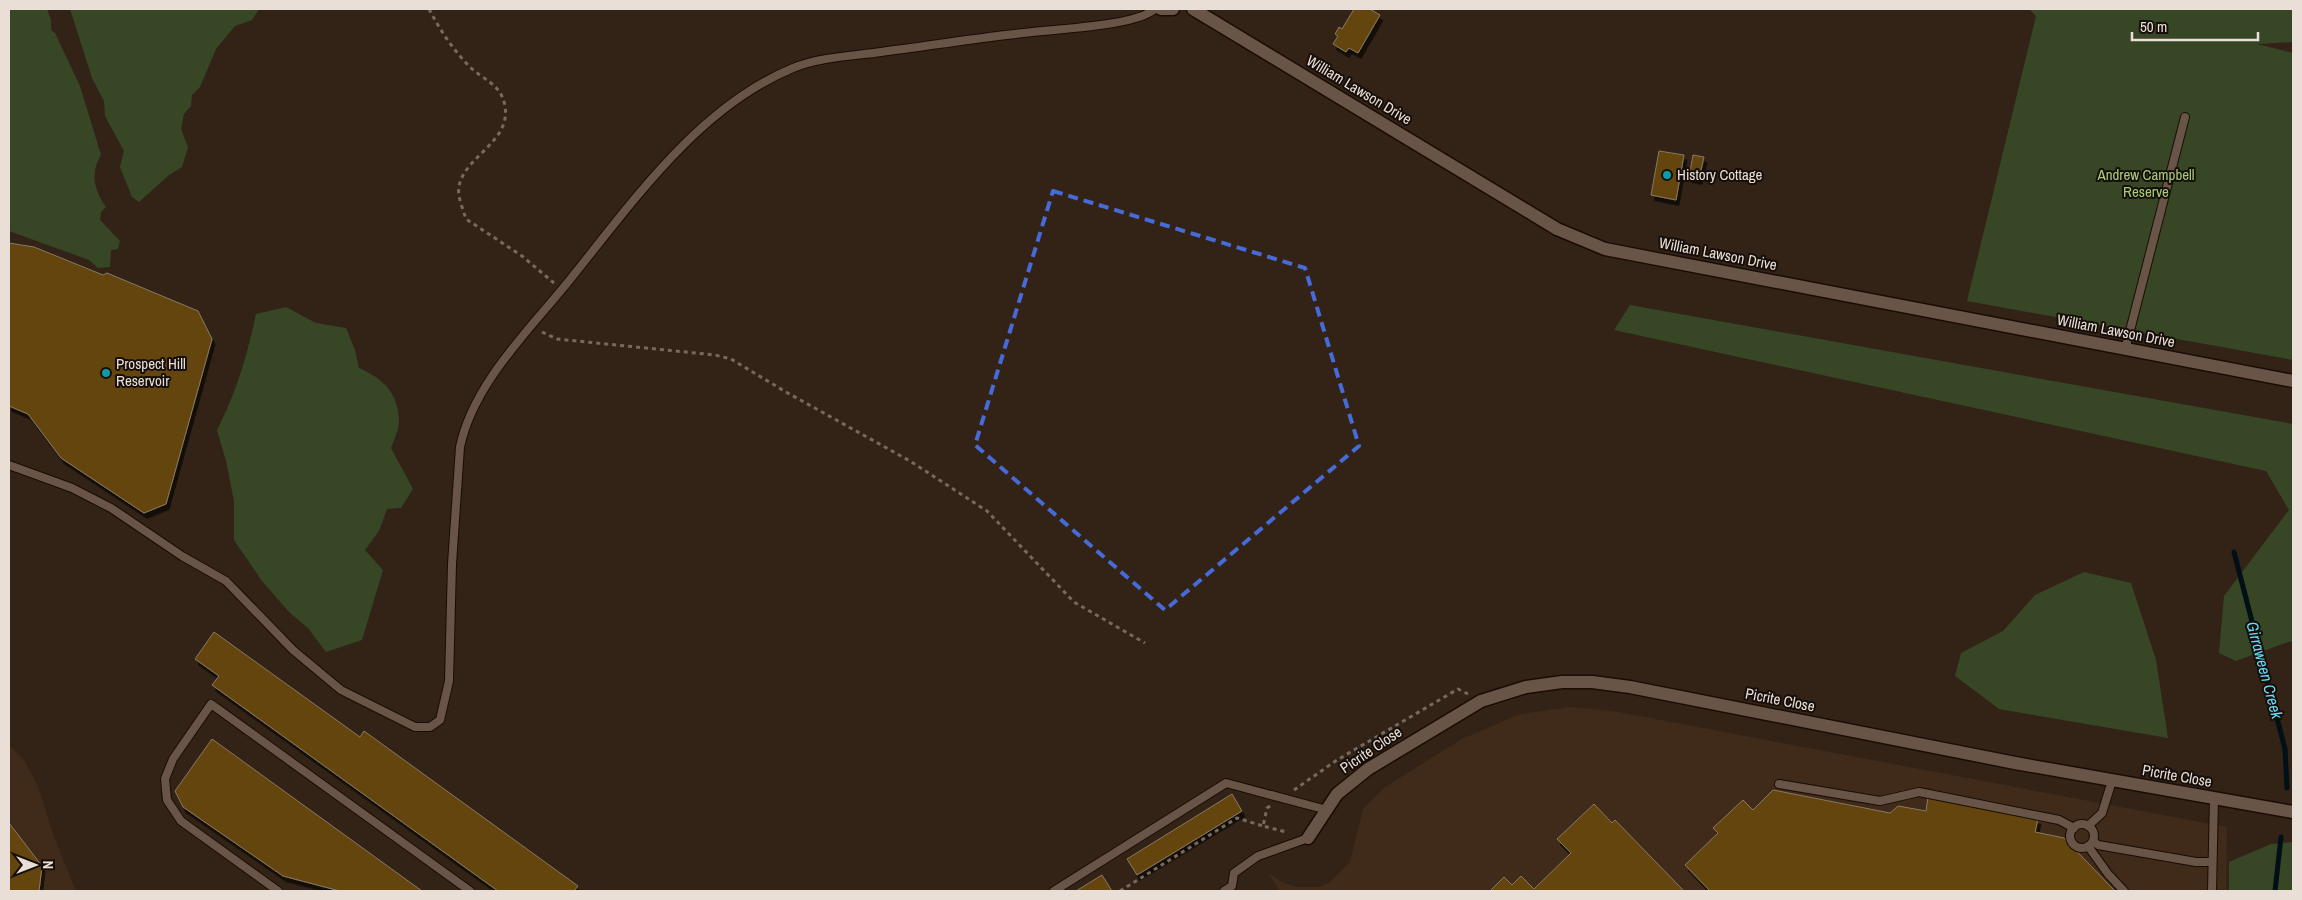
<svg xmlns="http://www.w3.org/2000/svg" width="2302" height="900" viewBox="0 0 2302 900" font-family="'Archivo Narrow',sans-serif">
<style>
.built{fill:#402a19}
.green{fill:#374625}
.lines{fill:none;stroke-linecap:round;stroke-linejoin:round}
.stream{stroke:#001016;stroke-width:5}
.building{fill:#634407;stroke:#877a66;filter:url(#shadow)}
.lane-casing{stroke:#1a0c03;stroke-width:10}
.street-casing{stroke:#1a0c03;stroke-width:15}
.path{stroke:#77695f;stroke-width:3;stroke-dasharray:4 4;stroke-linecap:butt}
.lane{stroke:#685548;stroke-width:8}
.street{stroke:#685548;stroke-width:12}
.marked{fill:none;stroke:#466bd8;stroke-width:4;stroke-dasharray:10 6;stroke-linejoin:round}
.culture-dot{fill:#0f9aa8;stroke:#150e09;stroke-width:2}
.labels{text-anchor:middle;stroke-width:4;stroke-linejoin:round;paint-order:stroke}
.street-label{font-size:15px;fill:#eadfd7;stroke:#150e09}
.poi-label{font-size:15px;fill:#eadfd7;stroke:#150e09;text-anchor:start}
.park-label{font-size:15px;fill:#a9cc7c;stroke:#150e09}
.water-label{font-size:16px;font-style:italic;fill:#67dbf9;stroke:#150e09}
</style>
<defs>
<filter id="shadow"><feDropShadow dx="3" dy="5.5" stdDeviation="0" flood-color="#0009"/></filter>
</defs>
<rect width="100%" height="100%" fill="#332317"/>
<!-- built -->
<g class="built">
<polygon points="1570,707 1613,711 2227,827 2226,891 1280,891 1269,874 1282,882 1296,887 1319,887 1330,882 1350,862 1363,809 1385,787 1462,739 1520,714"/>
<polygon points="9,745 24,760 38,786 54,837 76,891 9,891"/>
</g>
<!-- green -->
<g class="green">
<path d="M9,9H47L51,20V30L55,33L80,86L101,155C90,172 94,191 106,207L101,212L100,220L120,241L118,249L111,250L110,267L98,268L89,260L9,231Z"/>
<polygon points="70,9 259,9 252,20 235,26 216,49 200,87 192,95 191,106 184,114 181,129 188,147 182,167 169,175 139,202 132,197 120,167 124,151 105,116 104,101 92,78"/>
<polygon points="2029,9 2293,9 2293,42 2257,44 2293,53 2293,360 1967,301 2036,16"/>
<polygon points="1630,305 2293,424 2293,645 2291,641 2236,661 2219,653 2224,596 2289,510 2266,471 1614,330"/>
<path d="M286,307L316,323L346,328L355,350L359,368C383,379 398,392 399,421C399,429 394,440 391,448L413,489L401,508L387,509L379,531L365,550L383,570L362,640L326,652L308,628L290,613L262,581L234,540V501L226,461L217,430C237,391 247,356 256,314Z"/>
<polygon points="2084,572 2131,583 2156,660 2168,738 1999,709 1955,676 1961,653 2003,631 2035,595"/>
<polygon points="2293,842 2293,891 2229,891 2229,862 2271,844"/>
</g>
<g class="lines">
<!-- stream -->
<g class="stream">
<polyline points="2234,552 2285,749 2287,788"/>
<polyline points="2275,891 2281,837"/>
</g>
</g>
<!-- building -->
<g class="building">
<polygon points="1354,9 1370,9 1380,15 1358,53 1349,48 1346,52 1333,44 1338,36 1335,34 1339,27 1342,29"/>
<polygon points="1659,151 1684,155 1676,200 1651,195"/>
<polygon points="1693,155 1704,157 1699,179 1689,177"/>
<polygon points="9,243 34,247 103,275 107,273 198,311 212,339 166,504 144,513 61,458 28,414 9,406"/>
<polygon points="214,632 360,737 364,731 578,886 574,891 498,891 212,685 219,676 195,659"/>
<polygon points="212,739 422,891 340,891 283,876 183,807 175,791"/>
<polygon points="1773,790 1890,813 1898,806 1926,811 1928,797 2038,819 2035,832 2064,838 2115,891 1710,891 1685,865 1718,833 1713,828 1743,800 1753,810"/>
<polygon points="1232,794 1242,811 1137,875 1127,859"/>
<polygon points="1594,804 1612,823 1615,820 1684,891 1490,891 1504,877 1512,885 1521,876 1534,889 1571,853 1557,839"/>
<polygon points="9,823 42,866 39,891 9,891"/>
<polygon points="1102,875 1112,891 1076,891"/>
</g>
<g class="lines">
<!-- lane casing -->
<g class="lane-casing">
<g id="lane">
<polyline points="2125,350 2185,117"/>
<path d="M9,465L72,488L111,508L182,556L226,581L293,650L341,690L415,727H430L440,720L449,681L452,564L460,447C474,380 535,325 576,272C637,196 701,106 793,68C820,57 853,56 881,52C935,45 989,36 1043,31C1070,28 1136,25 1155,9"/>
<polyline points="1779,784 1880,801 1919,792 2059,820 2074,828"/>
<circle cx="2082" cy="836" r="12"/>
<polyline points="2088,826 2102,813 2112,781"/>
<polyline points="2093,841 2098,845 2196,862 2212,862"/>
<polyline points="2088,846 2108,874 2124,891"/>
<polyline points="278,891 181,821 167,800 165,779 173,759 211,704 470,891"/>
<polyline points="1054,891 1226,783 1327,810"/>
<polyline points="1224,891 1232,886 1234,873 1258,856 1308,838"/>
<polyline points="2212,891 2214,799"/>
</g>
</g>
<!-- street casing -->
<g class="street-casing">
<g id="street">
<polyline points="1161,9 1173,9"/>
<polyline points="1193,9 1557,229 1605,249 2293,381"/>
<polyline points="1308,838 1337,794 1368,769 1481,701 1526,687 1562,682 1592,682 1630,687 2015,763 2293,812"/>
</g>
</g>
<!-- path -->
<g class="path">
<path d="M429,9C440,30 452,48 468,65C482,80 501,83 505,106C511,142 465,156 459,186C457,196 463,209 466,219L522,256L554,283"/>
<polyline points="542,332 557,339 715,355 731,359 786,392 910,461 987,511 1074,602 1145,643"/>
<polyline points="1294,790 1337,760 1458,689 1468,694"/>
<polyline points="1270,806 1267,808 1263,826 1286,832"/>
<polyline points="1120,891 1237,818 1263,826"/>
</g>
<!-- lane -->
<use href="#lane" class="lane"/>
<!-- street -->
<use href="#street" class="street"/>
</g>
<!-- marked area -->
<path class="marked" d="M1053,191L1305,268L1359,446L1165,610L975,445Z"/>
<!-- markers -->
<g class="culture-dot">
<circle cx="1667" cy="175" r="5"/>
<circle cx="106" cy="373" r="5"/>
</g>
<g class="labels">
<!-- street labels -->
<g class="street-label">
<text transform="translate(1359 90) rotate(31)" y="5">William Lawson Drive</text>
<text transform="translate(1718 254) rotate(11)" y="5">William Lawson Drive</text>
<text transform="translate(2116 331) rotate(11)" y="5">William Lawson Drive</text>
<text transform="translate(1780 700) rotate(11)" y="5">Picrite Close</text>
<text transform="translate(1371 750) rotate(-34)" y="5">Picrite Close</text>
<text transform="translate(2177 776) rotate(10)" y="5">Picrite Close</text>
</g>
<!-- poi labels -->
<g class="poi-label">
<text x="1677" y="180">History Cottage</text>
<text x="116" y="369">Prospect Hill<tspan x="116" dy="17">Reservoir</tspan></text>
</g>
<!-- park labels -->
<g class="park-label">
<text x="2146" y="180">Andrew Campbell<tspan x="2146" dy="17">Reserve</tspan></text>
</g>
<!-- water labels -->
<g class="water-label">
<text transform="translate(2265 670) rotate(75)" y="6">Girraween Creek</text>
</g>
</g>
<!-- border -->
<rect width="2302" height="900" fill="none" stroke="#eadfd7" stroke-width="20"/>
<!-- north arrow -->
<g transform="translate(35 865) rotate(90)" stroke="#150e09" stroke-width="4" paint-order="stroke">
<path d="M0-4L9 19L0 12L-9 19Z" fill="#eadfd7"/>
<text y="-8" font-size="14" font-weight="bold" text-anchor="middle" fill="#eadfd7">N</text>
</g>
<!-- scale -->
<path d="M2132 32v8h126v-8" fill="none" stroke="#eadfd7" stroke-width="2.5"/>
<text x="2140" y="32" font-size="15" fill="#eadfd7" stroke="#150e09" stroke-width="4" paint-order="stroke">50 m</text>
</svg>
